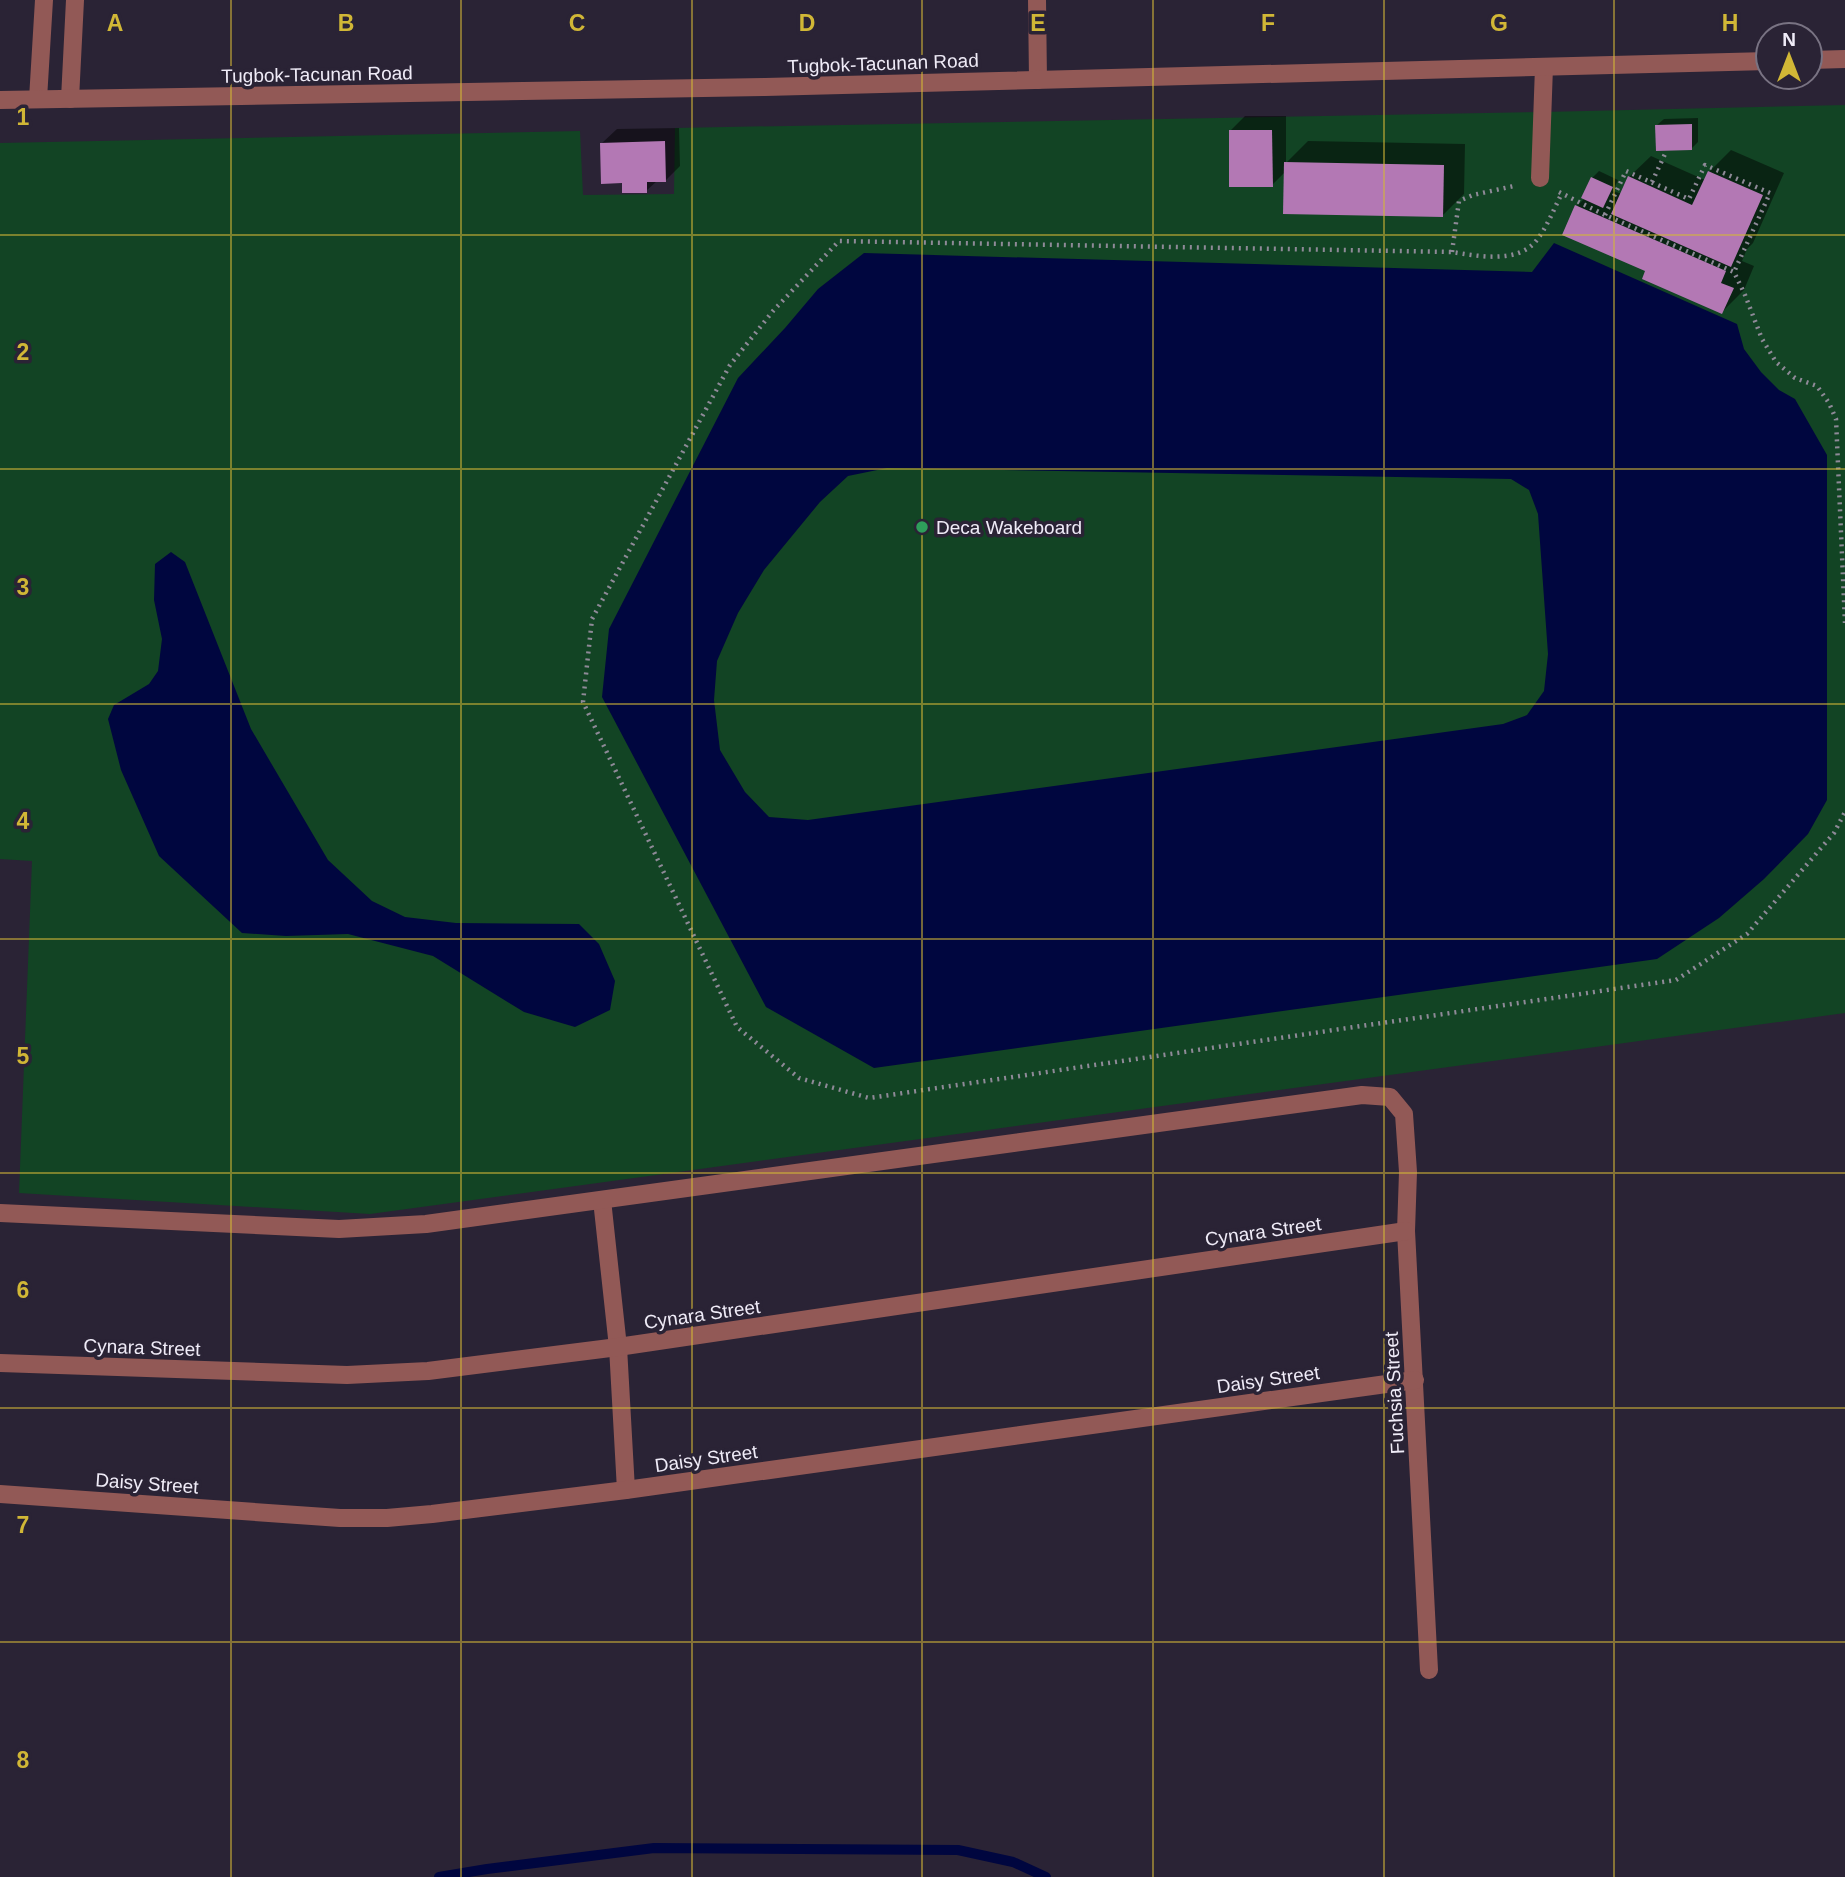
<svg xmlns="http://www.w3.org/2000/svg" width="1845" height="1877" viewBox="0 0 1845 1877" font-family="Helvetica,sans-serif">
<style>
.green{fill:#124424}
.water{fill:#00063f;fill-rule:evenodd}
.shadow{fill:#0007}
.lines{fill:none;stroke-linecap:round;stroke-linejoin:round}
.stream{stroke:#00063f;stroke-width:10}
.building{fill:#b378b4}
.path{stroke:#8f8a98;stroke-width:4.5;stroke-dasharray:2 5;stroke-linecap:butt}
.service{stroke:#925956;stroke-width:18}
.minor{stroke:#925956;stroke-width:18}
.tertiary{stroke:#925956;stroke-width:18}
.grid{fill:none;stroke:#d1b736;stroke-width:2;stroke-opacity:0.55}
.leisure-dot{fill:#2e9e5b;stroke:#2a2335;stroke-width:2.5}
.labels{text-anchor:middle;stroke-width:7;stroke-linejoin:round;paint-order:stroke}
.street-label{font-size:19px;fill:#efebf7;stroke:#2a2335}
.poi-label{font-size:19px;fill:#efebf7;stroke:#2a2335;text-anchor:start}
.grid-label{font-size:23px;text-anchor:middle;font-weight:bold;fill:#d1b736;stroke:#2a2335;stroke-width:7;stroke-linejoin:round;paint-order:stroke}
</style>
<rect width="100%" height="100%" fill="#2a2335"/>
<!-- green -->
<polygon class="green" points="1845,105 1845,1013 370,1214 19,1193 32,861 0,859 0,143 580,131 583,195 674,194 675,128 1543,112"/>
<!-- water -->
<g class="water">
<path d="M1554,243L1737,324L1744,349L1761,372L1779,390L1795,399L1827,455V800L1808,834L1764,879L1719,918L1657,959L874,1068L766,1007L602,697L609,629L738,378L785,328L818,289L864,253L1532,272ZM887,468L1511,479L1529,490L1538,514L1548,654L1544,691L1527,715L1503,724L808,820L769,817L745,792L720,750L714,700L717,661L738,613L764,570L820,502L848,476Z"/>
<polygon points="171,552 185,562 251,729 328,860 372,901 405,917 456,923 579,924 599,944 615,981 610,1010 575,1027 524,1012 433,956 348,934 286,936 242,933 159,856 121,770 108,719 114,705 149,684 158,671 162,639 154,600 155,564"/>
</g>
<!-- shadow -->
<g class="shadow">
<polygon points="1245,116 1286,116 1286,163 1308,141 1465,144 1464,194 1442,216 1286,171 1272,185 1230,131"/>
<polygon points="1698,118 1698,142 1691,149 1657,125 1664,119"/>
<polygon points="679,128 680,166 665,181 657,181 646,191 623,181 602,143 617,129"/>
<polygon points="1731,150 1784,173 1753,243 1747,249 1742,261 1754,266 1744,290 1722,312 1648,270 1577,206 1585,198 1592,178 1599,171 1618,180 1613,191 1622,194 1629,177 1651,156 1705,180 1709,172"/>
</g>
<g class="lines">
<!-- stream -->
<polyline class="stream" points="439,1877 487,1869 654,1848 958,1850 1013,1862 1046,1877"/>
</g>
<!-- building -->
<g class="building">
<polygon points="1692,124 1692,150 1656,151 1655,125"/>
<polygon points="1229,130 1272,130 1273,187 1229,187"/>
<polygon points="665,141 666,182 647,182 647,193 622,193 622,183 601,184 600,143"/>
<polygon points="1284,162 1444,165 1443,217 1283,214"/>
<polygon points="1708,171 1763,195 1731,267 1611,214 1628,176 1692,205"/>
<polygon points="1591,177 1613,187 1603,208 1581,198"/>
<polygon points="1575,205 1726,271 1721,283 1734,288 1722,314 1642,279 1645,271 1562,235"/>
</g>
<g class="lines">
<!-- path -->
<g class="path">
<polyline points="1652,182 1665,154"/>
<polyline points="1559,192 1605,215 1734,272 1745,295 1762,339 1776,362 1795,378 1817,386 1829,403 1836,419 1845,623"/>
<path d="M1560,197C1553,211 1546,229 1536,241C1517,264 1477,256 1452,252L839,241L773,311L730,365L592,619L583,702L737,1027L799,1078L869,1098L1676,980L1747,934L1834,833L1845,812"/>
<polyline points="1605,215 1626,171 1689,199 1705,165 1770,193 1734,272"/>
<polyline points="1452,252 1459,201 1473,195 1514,186"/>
</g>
<!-- service -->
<g class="service">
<polyline points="1037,0 1038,80"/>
<polyline points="1540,178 1544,67"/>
<polyline points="602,1200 618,1347 626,1490"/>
</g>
<!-- minor -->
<g class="minor">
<polyline points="38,99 44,0"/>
<polyline points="70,99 75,0"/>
<polyline points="0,1213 339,1229 426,1224 1362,1095 1390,1097 1404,1114 1408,1172 1406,1231 1429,1670"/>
<polyline points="0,1363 347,1375 428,1371 618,1347 1406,1231"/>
<polyline points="0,1494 340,1518 387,1518 432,1514 626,1490 1415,1380"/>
</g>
<!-- tertiary -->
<g class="tertiary">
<polyline points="1810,60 1845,59"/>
<polyline points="0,100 765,87 1768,61"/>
</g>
</g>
<!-- grid -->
<path class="grid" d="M231,0V1877M461,0V1877M692,0V1877M922,0V1877M1153,0V1877M1384,0V1877M1614,0V1877M0,235H1845M0,469H1845M0,704H1845M0,939H1845M0,1173H1845M0,1408H1845M0,1642H1845"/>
<!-- markers -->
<circle class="leisure-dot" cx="922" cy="527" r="7"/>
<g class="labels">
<!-- street labels -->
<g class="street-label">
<text transform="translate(883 63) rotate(-2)" y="7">Tugbok-Tacunan Road</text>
<text transform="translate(317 74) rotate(-1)" y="7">Tugbok-Tacunan Road</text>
<text transform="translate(1263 1231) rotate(-8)" y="7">Cynara Street</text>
<text transform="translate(702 1314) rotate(-8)" y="7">Cynara Street</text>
<text transform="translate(142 1347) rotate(2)" y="7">Cynara Street</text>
<text transform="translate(1268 1379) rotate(-8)" y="7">Daisy Street</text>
<text transform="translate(1394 1393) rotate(-93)" y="7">Fuchsia Street</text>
<text transform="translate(706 1458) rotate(-8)" y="7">Daisy Street</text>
<text transform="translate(147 1483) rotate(4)" y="7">Daisy Street</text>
</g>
<!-- poi labels -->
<g class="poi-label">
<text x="936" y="534">Deca Wakeboard</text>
</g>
</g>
<g class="grid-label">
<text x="115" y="31">A</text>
<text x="346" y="31">B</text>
<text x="577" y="31">C</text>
<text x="807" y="31">D</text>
<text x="1038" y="31">E</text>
<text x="1268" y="31">F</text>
<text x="1499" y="31">G</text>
<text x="1730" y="31">H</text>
<text x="23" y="125">1</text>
<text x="23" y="360">2</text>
<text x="23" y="595">3</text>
<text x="23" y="829">4</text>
<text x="23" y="1064">5</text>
<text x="23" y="1298">6</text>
<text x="23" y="1533">7</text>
<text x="23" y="1768">8</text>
</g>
<!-- north arrow -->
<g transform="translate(1789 56)"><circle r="33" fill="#2a2335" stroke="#797383" stroke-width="2"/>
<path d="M0-5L12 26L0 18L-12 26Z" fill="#d1b736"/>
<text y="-10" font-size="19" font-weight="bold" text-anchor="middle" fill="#efebf7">N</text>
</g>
</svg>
